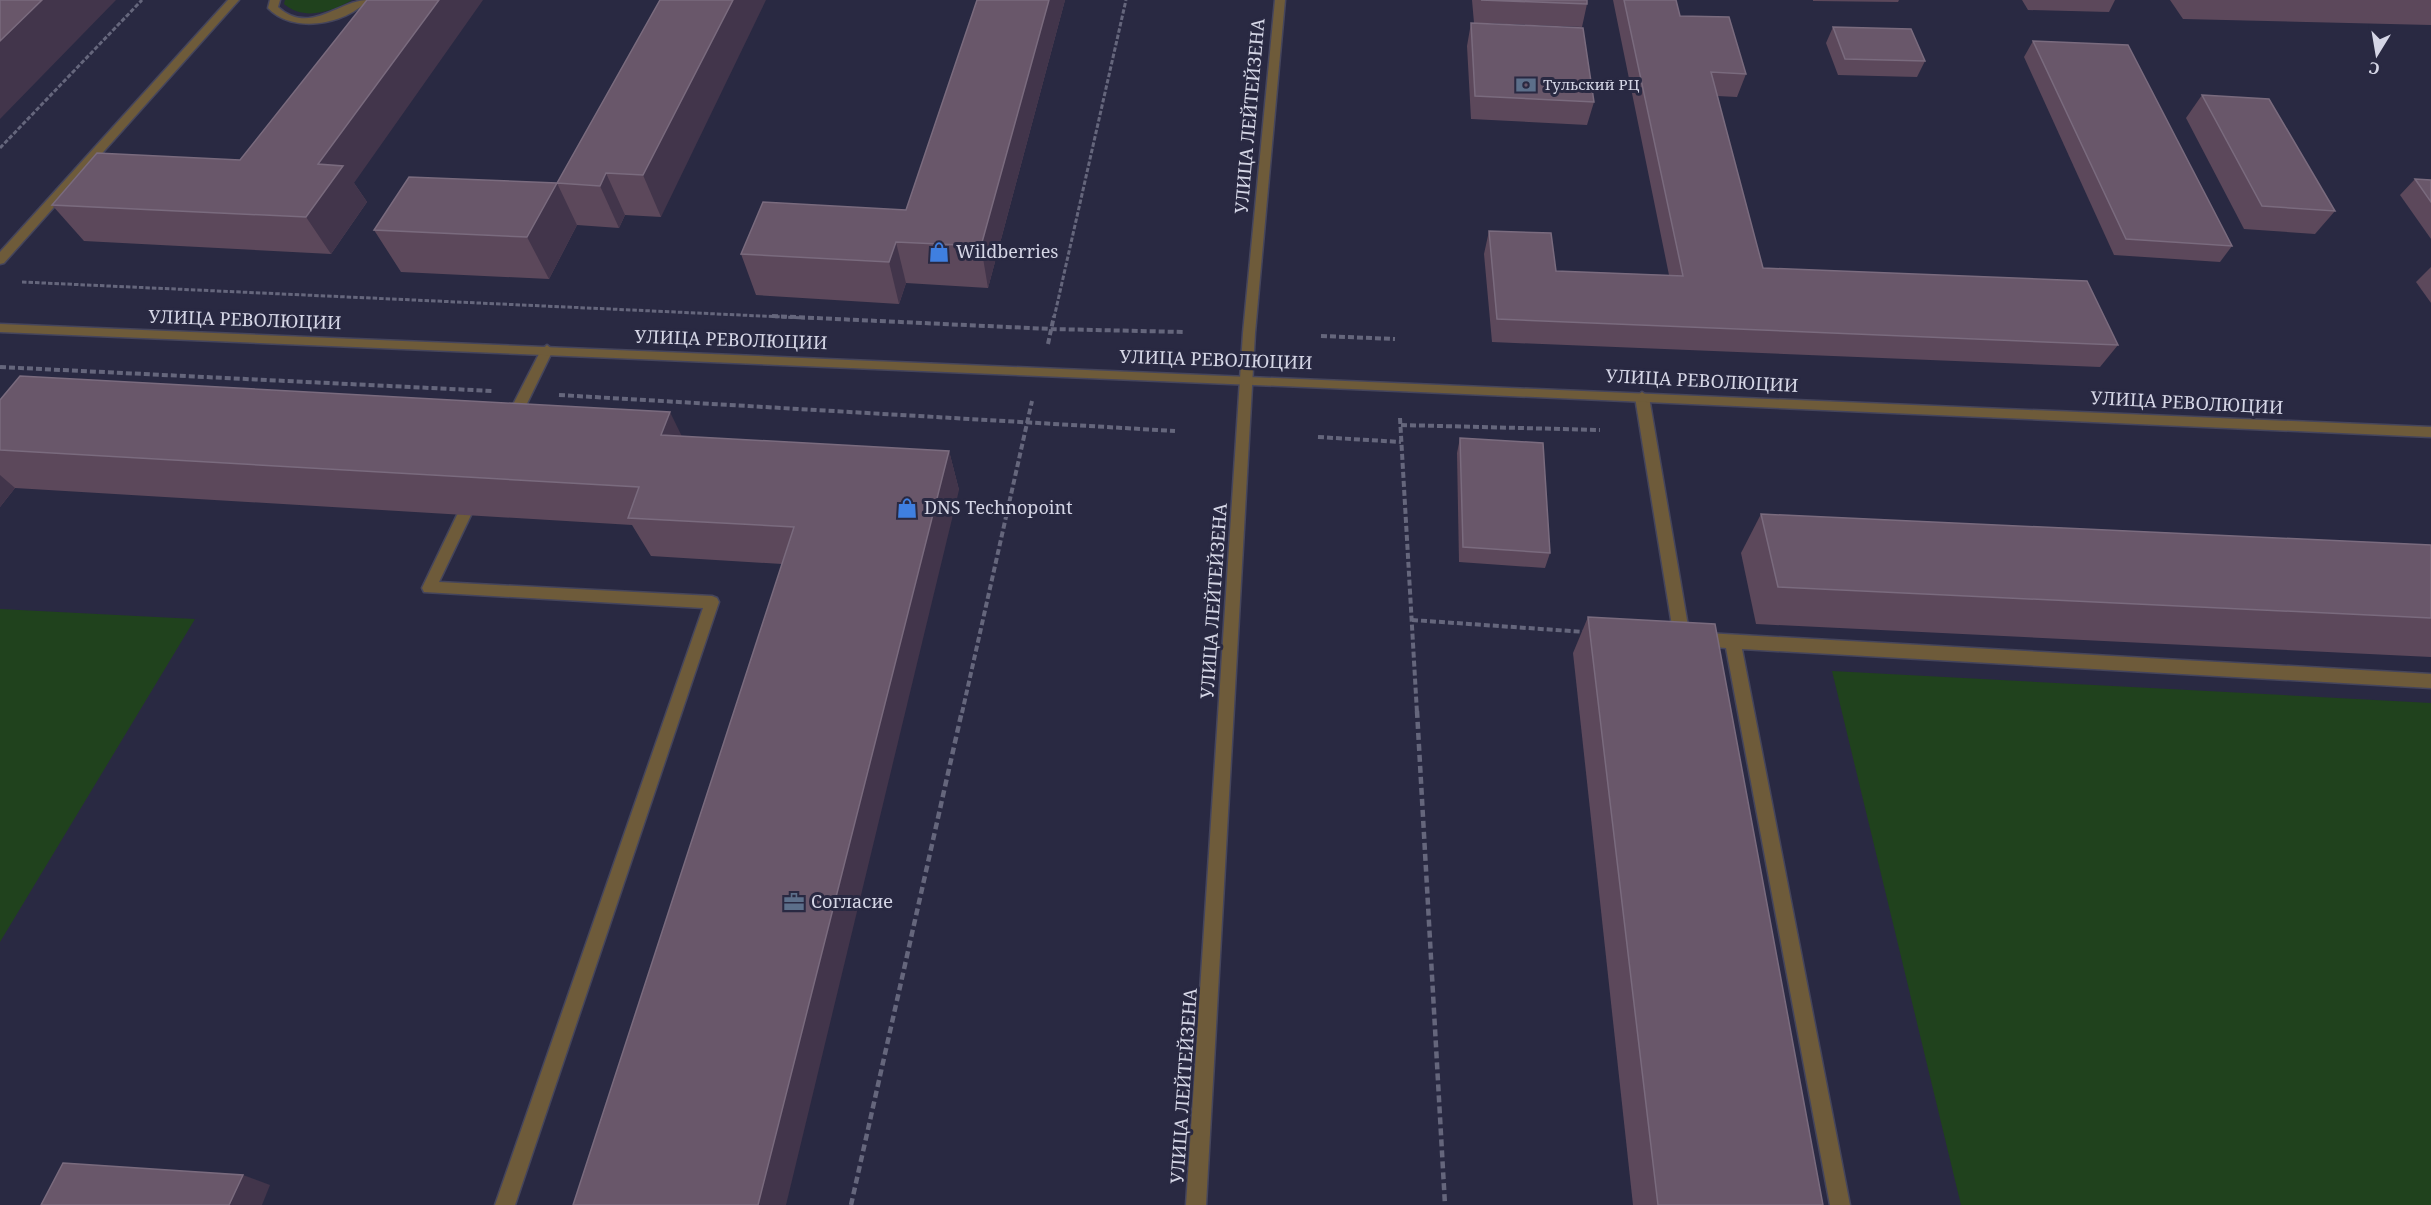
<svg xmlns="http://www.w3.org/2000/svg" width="2431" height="1205" viewBox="0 0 2431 1205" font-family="'Noto Serif',serif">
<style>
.green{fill:#20421d}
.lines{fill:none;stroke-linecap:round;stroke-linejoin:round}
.service-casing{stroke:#45455c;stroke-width:3}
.minor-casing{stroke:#45455c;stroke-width:3}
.tertiary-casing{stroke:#45455c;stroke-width:3}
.path-far2{stroke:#65667c;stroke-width:3;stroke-dasharray:4.5 2;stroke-linecap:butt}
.path-far1{stroke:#65667c;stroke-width:4;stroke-dasharray:6 3;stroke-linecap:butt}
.path{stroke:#65667c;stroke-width:4.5;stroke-dasharray:7 4;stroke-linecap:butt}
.service{fill:#6e5b3a;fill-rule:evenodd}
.minor{fill:#6e5b3a;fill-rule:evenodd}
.tertiary{fill:#6e5b3a;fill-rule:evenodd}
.wall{fill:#5c485b}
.shaded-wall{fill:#42354b}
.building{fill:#69576a;stroke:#7a6b7e;stroke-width:1.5}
.labels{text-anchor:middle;stroke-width:6;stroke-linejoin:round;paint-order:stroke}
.far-poi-label{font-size:15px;fill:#d5d6e6;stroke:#292942;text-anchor:start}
.street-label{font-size:18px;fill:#d5d6e6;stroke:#292942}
.poi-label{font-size:18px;fill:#d5d6e6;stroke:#292942;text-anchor:start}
</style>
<rect width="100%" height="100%" fill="#292942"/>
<!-- green -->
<g class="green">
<path d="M285,0H352C331,12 304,21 284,4Z"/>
<polygon points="0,609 195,619 0,942"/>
<polygon points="1832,671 2431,703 2431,1205 1961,1205"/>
</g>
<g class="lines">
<!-- service casing -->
<g class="service-casing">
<g id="service">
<polygon points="228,0 239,0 4,263 0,264 0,252"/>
<path d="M270,0H280L278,7C310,36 339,0 368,0C345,25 292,34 268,8Z"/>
<polygon points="547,345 553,350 519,420 512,425 507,424 505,420 541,350"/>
<polygon points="1642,392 1649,397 1689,632 2431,674 2431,688 1742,649 1850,1205 1830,1205 1726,648 1682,644 1677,643 1674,638 1635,397"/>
<polygon points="464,509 469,511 471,515 439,582 712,596 717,598 719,602 515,1205 495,1205 703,608 424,592 422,588 457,515 459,511"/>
</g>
</g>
<!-- minor casing -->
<g class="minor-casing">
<polygon id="minor" points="0,324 2431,427 2431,437 1398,391 0,332"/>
</g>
<!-- tertiary casing -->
<g class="tertiary-casing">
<polygon id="tertiary" points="1275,0 1285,0 1255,333 1206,1205 1186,1205 1243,333"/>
</g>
<!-- path-far2 -->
<g class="path-far2">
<polyline points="0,148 142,0"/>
<polyline points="22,282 805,318"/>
<polyline points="1054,318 1126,0"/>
</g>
<!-- path-far1 -->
<g class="path-far1">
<polyline points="772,316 1051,329 1184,332"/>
<polyline points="1321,336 1395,339"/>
<polyline points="1048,344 1054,316"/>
<polyline points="0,367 492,391"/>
<polyline points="559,395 1175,431"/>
<polyline points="1400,418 1417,713"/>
<polyline points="1401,425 1600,430"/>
<polyline points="1318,437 1401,442"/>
<polyline points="1412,620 1585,632"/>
<polyline points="962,713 1032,401"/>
</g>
<!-- path -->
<g class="path">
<polyline points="1417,711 1445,1205"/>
<polyline points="851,1205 962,711"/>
</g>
<!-- service -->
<use href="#service" class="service"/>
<!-- minor -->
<use href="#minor" class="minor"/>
<!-- tertiary -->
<use href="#tertiary" class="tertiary"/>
</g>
<!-- wall -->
<g class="wall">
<polygon points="660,0 661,217 625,215 619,228 577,225 549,279 401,272 374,230 557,183"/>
<polygon points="977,0 1065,0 988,288 906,283 899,304 756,295 741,254 906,210"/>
<polygon points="1472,0 1587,0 1587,4 1582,27 1481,23 1594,102 1587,125 1471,119 1467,46 1471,23 1474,23"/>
<polygon points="1613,0 1676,0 1680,16 1746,74 1737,97 1717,96 1763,268 2118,345 2100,367 1492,342 1484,254 1489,231 1556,271 1669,275"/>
<polygon points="1813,0 1899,0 1898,2 1813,1"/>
<polygon points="2022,0 2115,0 2109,12 2028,10"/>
<polygon points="2170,0 2431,0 2431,25 2183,19"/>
<polygon points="1833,27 1925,61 1917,77 1838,75 1826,43"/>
<polygon points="2033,41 2232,246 2220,262 2114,255 2024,57"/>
<polygon points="2202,95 2335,211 2315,234 2244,229 2186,118"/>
<polygon points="2415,179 2431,180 2431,239 2400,195"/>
<polygon points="354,183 367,202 331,254 84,241 52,205"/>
<polygon points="2431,267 2431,303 2416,282"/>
<polygon points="0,400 949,451 959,490 782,564 651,556 632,525 15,488 0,507"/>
<polygon points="1460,438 1550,553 1545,568 1459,562 1457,453"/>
<polygon points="1761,514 2431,545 2431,657 1756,624 1741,553"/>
<polygon points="1588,617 1823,1205 1633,1205 1573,653"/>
</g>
<!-- shaded-wall -->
<g class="shaded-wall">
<polygon points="42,0 116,0 0,119 0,41"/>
<polygon points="439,0 483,0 354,183 367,202 331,254 306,217 318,164"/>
<polygon points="733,0 766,0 661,217 643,175"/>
<polygon points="1049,0 1065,0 988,288 981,246"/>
<polygon points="606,173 625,215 619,228 600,186"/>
<polygon points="557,183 577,225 549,279 527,237"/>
<polygon points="896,242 906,283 899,304 889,262"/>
<polygon points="670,412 690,453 661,435"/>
<polygon points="949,451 959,490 786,1205 758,1205"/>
<polygon points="0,475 15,488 0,507"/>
<polygon points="243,1175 270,1185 262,1205 229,1205"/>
</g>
<!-- building -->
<g class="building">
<polygon points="0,0 42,0 0,41"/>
<polygon points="367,0 439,0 318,164 343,166 306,217 52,205 97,153 240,160"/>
<polygon points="660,0 733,0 643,175 606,173 600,186 557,183 527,237 374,230 409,177 557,183"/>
<polygon points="977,0 1049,0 981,246 896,242 889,262 741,254 763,202 906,210"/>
<polygon points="1481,0 1587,0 1587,4"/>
<polygon points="1624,0 1676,0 1680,16 1729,17 1746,74 1711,72 1763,268 2087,281 2118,345 1497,319 1489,231 1551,233 1556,271 1683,276"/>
<polygon points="1471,23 1583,28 1594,102 1475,96"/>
<polygon points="1833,27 1911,29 1925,61 1845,59"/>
<polygon points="2033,41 2128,45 2232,246 2126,239"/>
<polygon points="2202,95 2269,99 2335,211 2262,206"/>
<polygon points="2415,179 2431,180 2431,202"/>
<polygon points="20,376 670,412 661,435 949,451 758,1205 573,1205 794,527 628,518 639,487 0,450 0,400"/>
<polygon points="1460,438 1543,443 1550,553 1463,547"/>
<polygon points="1761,514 2431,545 2431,618 1778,587"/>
<polygon points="1588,617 1715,624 1823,1205 1658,1205"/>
<polygon points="63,1163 243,1175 229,1205 41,1205"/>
</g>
<!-- icons -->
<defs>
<g id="bank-bare" transform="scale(1.62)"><path d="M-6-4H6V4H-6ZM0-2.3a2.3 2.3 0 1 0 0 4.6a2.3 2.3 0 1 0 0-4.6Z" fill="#5c6f8a" stroke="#292942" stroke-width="2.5" paint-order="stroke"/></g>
<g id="shop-bare" transform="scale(1.62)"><path d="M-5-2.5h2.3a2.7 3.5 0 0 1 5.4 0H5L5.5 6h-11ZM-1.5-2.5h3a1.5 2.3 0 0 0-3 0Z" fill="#3f7fe0" stroke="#292942" stroke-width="2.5" paint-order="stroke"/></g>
<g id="office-bare" transform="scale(1.62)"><path d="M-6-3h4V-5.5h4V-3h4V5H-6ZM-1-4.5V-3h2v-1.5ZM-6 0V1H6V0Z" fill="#5c6f8a" stroke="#292942" stroke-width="2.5" paint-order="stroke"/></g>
</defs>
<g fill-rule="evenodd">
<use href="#bank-bare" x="1526" y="85"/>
<use href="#shop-bare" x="939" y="252"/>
<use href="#shop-bare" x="907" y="508"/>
<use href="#office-bare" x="794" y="902"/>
</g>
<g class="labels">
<!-- far-poi labels -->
<g class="far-poi-label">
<text x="1543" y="90">Тульский РЦ</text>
</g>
<!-- street labels -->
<g class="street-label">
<text transform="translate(1250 116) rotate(-85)" y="6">УЛИЦА ЛЕЙТЕЙЗЕНА</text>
<text transform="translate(245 320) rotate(2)" y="6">УЛИЦА РЕВОЛЮЦИИ</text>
<text transform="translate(731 340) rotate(2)" y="6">УЛИЦА РЕВОЛЮЦИИ</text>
<text transform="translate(1216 360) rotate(2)" y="6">УЛИЦА РЕВОЛЮЦИИ</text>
<text transform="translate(1702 381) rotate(3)" y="6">УЛИЦА РЕВОЛЮЦИИ</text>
<text transform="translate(2187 403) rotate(3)" y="6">УЛИЦА РЕВОЛЮЦИИ</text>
<text transform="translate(1214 601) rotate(-86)" y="6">УЛИЦА ЛЕЙТЕЙЗЕНА</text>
<text transform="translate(1184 1086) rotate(-86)" y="6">УЛИЦА ЛЕЙТЕЙЗЕНА</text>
</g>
<!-- poi labels -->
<g class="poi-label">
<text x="956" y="258">Wildberries</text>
<text x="924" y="514">DNS Technopoint</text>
<text x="811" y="908">Согласие</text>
</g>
</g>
<!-- north arrow -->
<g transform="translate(2377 54) rotate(191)" stroke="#292942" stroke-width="4.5" paint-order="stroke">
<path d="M0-4.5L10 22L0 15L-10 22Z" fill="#d5d6e6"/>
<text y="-9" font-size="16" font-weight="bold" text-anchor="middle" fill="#d5d6e6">С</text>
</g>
</svg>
